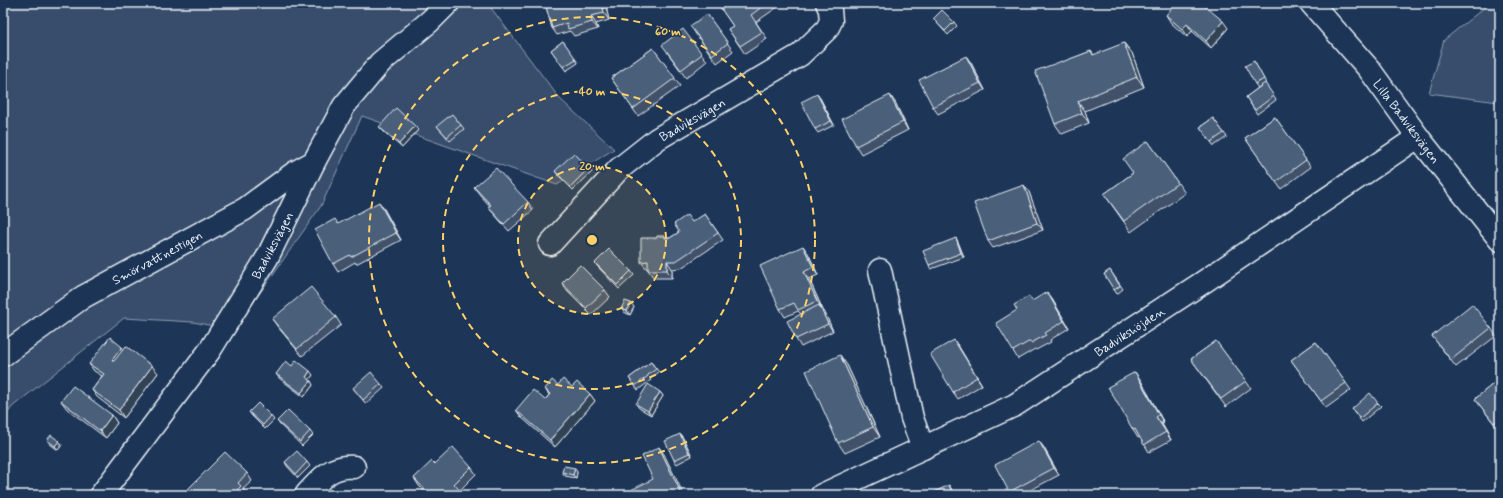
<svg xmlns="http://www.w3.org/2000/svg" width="1503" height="498" viewBox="0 0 1503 498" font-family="Mynerve,sans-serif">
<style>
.green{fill:#374d6c;stroke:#909fb2}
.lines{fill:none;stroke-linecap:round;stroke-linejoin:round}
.minor-casing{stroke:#e8f1f8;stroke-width:25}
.minor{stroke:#1d3557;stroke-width:22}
.wall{fill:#3f5169;stroke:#e8f1f8}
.shaded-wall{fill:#334255;stroke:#e8f1f8}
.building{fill:#495e7a;stroke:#e8f1f8}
.ring{fill:none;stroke:#ffd166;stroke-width:2;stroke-dasharray:7 5}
.labels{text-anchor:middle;stroke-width:3;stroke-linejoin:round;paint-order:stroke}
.street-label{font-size:13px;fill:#e8f1f8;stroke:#1d3557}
.centre{fill:#ffd166;stroke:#1d3557;stroke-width:2}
.ring-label{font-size:12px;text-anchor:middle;font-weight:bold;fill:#ffd166;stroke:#1d3557;stroke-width:3;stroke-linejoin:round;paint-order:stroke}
</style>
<rect width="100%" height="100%" fill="#1d3557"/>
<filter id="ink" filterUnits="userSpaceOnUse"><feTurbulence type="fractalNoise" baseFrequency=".025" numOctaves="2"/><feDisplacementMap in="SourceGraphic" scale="8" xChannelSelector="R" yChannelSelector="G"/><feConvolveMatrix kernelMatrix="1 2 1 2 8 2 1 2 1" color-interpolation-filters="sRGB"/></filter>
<g filter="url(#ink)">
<!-- green -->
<g class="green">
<polygon points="3,3 495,3 491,8 560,99 614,149 557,185 362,116 321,206 234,330 193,322 124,318 12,407 3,420"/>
<polygon points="1490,3 1500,3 1500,101 1498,102 1429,93 1444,40"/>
</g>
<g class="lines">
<!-- minor casing -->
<g class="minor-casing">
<g id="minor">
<polyline points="1311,3 1369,69 1418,137 1500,240"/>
<polyline points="550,244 619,169 657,139 800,55 827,29 831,21 830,10 827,3"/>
<polyline points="880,270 912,418 923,448"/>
<polyline points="3,355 83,297 245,209 294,173 314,162"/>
<polyline points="101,495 210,350 267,258 314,162 344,106 380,63 430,21 448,3"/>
<path d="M306,495C320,479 331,465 354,467"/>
<polyline points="822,495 1015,405 1202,283 1418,137"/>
</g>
</g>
<!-- minor -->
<use href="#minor" class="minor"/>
</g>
<!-- wall -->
<g class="wall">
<polygon points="545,3 605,3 609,20 596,24 598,29 574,36 570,31 557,35 552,28"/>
<polygon points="717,3 782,3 782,4 756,22 767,39 745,54 728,29 733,26"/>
<polygon points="707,14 733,51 717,63 695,33"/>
<polygon points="1166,15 1228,28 1211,48 1192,31 1187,37 1171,23"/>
<polygon points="933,19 954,22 957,26 948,35 936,22"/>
<polygon points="563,41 578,63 566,71 551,50"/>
<polygon points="653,48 680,86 638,116 611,78"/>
<polygon points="1091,51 1094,55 1132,53 1144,87 1085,111 1089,123 1062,134 1055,124 1063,62"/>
<polygon points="667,52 702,54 707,61 686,78"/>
<polygon points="966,56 971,63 985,90 938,114 933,107"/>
<polygon points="1254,61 1266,83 1265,84 1276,100 1257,114 1246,97 1262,85 1258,88 1255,84"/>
<polygon points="820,98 834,125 818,133 815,129"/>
<polygon points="895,102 908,130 861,154 856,146"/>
<polygon points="1275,117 1311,167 1281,189 1245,138"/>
<polygon points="1213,118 1227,137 1214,146 1200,127"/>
<polygon points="461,125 464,129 450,141 437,126"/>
<polygon points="415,126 418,130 402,148 382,130 379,127"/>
<polygon points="1148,141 1185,193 1131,232 1104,194 1133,173"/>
<polygon points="589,168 592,172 573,190 558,175 555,171"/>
<polygon points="474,187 528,202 533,210 509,231 494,214 488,207 490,206 480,195"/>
<polygon points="1029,192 1043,230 993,248 988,241"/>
<polygon points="384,209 401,240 356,264 355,262 338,272 333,264 339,224"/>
<polygon points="705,214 723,240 681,268 672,269 672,278 654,278 648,270 648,269 647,269 641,262 657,238 665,236 666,238 670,238"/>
<polygon points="956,238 958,242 964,257 931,269 929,265"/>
<polygon points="808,253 818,275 809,279 822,308 825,313 833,331 801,347 796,339 801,314 798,311 785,317 780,309"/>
<polygon points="595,263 631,271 634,275 619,289 598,267"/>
<polygon points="1110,270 1123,289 1117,294 1104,274"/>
<polygon points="562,283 605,290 610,297 591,315 567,291"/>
<polygon points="1052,299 1069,328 1050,340 1051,342 1036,350 1035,349 1018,359 1013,351 1033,301"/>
<polygon points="634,307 630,315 624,312 621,309"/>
<polygon points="336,317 341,325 302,356 277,326 272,319"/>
<polygon points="1491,328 1496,336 1456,367 1432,336"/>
<polygon points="1216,341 1251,388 1226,407 1191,359"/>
<polygon points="1316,342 1351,390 1326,408 1291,360"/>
<polygon points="959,347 982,385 958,399 953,392"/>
<polygon points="123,349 158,373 124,418 97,397 92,390 102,376 94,371 89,364"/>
<polygon points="651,362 659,372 650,379 651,380 638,390 629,378"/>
<polygon points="847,365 880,437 845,453 838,443"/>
<polygon points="292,366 313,375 309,380 313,385 304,397 279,378 276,374"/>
<polygon points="1500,378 1500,429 1499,430 1475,399"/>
<polygon points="1140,379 1164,423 1162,424 1171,440 1149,452 1140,437 1138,438 1133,430"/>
<polygon points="381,384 384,388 366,404 353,388"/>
<polygon points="558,385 572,387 590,394 595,401 555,447 521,417 516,410 545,400 549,395 545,389"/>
<polygon points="660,392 663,396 651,415 639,408 636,404"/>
<polygon points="61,401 112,415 117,423 106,438 67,409"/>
<polygon points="1378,403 1381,406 1362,422 1352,409"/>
<polygon points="249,412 271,416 274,420 265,429 252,416"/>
<polygon points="277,421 310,431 313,435 302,446 280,425"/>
<polygon points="683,438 692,456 677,464 674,460"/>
<polygon points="47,440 59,441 62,445 58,450 50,444"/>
<polygon points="1039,441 1044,448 1059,475 1021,495 1011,495 1009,492"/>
<polygon points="285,462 307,462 310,466 298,478 287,466"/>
<polygon points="435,464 471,467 476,474 460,490 464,495 428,495 419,486 414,478"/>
<polygon points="562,472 577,472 576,478 565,476"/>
<polygon points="247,473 252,481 243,489 246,493 244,495 186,495 184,493"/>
</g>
<!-- shaded-wall -->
<g class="shaded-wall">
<polygon points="602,3 605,3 609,20 604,13"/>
<polygon points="591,16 596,24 598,29 592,22"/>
<polygon points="1223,21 1228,28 1211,48 1206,41"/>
<polygon points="1187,24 1192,31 1187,37 1182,29"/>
<polygon points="1124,43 1132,53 1144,87 1137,77"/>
<polygon points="966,56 971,63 985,90 980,83"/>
<polygon points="817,94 820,98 834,125 831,121"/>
<polygon points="890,95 895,102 908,130 903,122"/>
<polygon points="1078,101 1085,111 1089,123 1082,113"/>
<polygon points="415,126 418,130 402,148 399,144"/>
<polygon points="1024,185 1029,192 1043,230 1037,223"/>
<polygon points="379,202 384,209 401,240 396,233"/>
<polygon points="956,238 958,242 964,257 961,253"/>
<polygon points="803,246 808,253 818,275 813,267"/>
<polygon points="667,261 672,269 672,278 667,270"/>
<polygon points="804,272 809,279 822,308 817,301"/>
<polygon points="1047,292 1052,299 1069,328 1064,321"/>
<polygon points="631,303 634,307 630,315 627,311"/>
<polygon points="819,305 825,313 833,331 828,324"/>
<polygon points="954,340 959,347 982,385 977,377"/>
<polygon points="122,347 127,355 117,368 112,360"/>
<polygon points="840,355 847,365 880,437 873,427"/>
<polygon points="152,366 158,373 124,418 119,410"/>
<polygon points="310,371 313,375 308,381 306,377"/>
<polygon points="1135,372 1140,379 1164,423 1159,415"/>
<polygon points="311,381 313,385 304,397 301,393"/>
<polygon points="660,392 663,396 651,415 648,411"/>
<polygon points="590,394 595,401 555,447 550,440"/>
<polygon points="112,415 117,423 106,438 100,431"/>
<polygon points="1156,417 1162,424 1171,440 1166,432"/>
<polygon points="680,434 683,438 692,456 689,453"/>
<polygon points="59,441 62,445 58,450 55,446"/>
<polygon points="1039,441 1044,448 1059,475 1054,468"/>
<polygon points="659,447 664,454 684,495 682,495"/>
<polygon points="575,468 577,472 576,478 573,475"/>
<polygon points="949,485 954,493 955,495 953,495"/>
</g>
<!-- building -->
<g class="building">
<polygon points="545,3 602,3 604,13 591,16 592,22 568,29 567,23 552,28"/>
<polygon points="717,3 767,3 751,15 762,32 740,46 728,29 733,26"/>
<polygon points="1176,3 1201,3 1223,21 1206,41 1187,24 1182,29 1166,15"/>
<polygon points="942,10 954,22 945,31 933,19"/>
<polygon points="707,14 728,43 712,55 690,26"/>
<polygon points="683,29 702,54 681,70 662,45"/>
<polygon points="563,41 576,59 563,67 551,50"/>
<polygon points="1124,43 1137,77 1078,101 1082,113 1055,124 1035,71 1062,61 1062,62 1091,51 1093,55"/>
<polygon points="653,48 675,78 633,109 611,78"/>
<polygon points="966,56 980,83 933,107 919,80"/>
<polygon points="1254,61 1264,79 1255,84 1245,66"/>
<polygon points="1265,83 1274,96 1255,110 1246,97"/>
<polygon points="817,94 831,121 815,129 801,102"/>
<polygon points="890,95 903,122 856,146 842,119"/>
<polygon points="396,108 415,126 399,144 379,127"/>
<polygon points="452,114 461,125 447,137 437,126"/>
<polygon points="1275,117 1306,160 1276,182 1245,138"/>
<polygon points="1213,118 1224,133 1211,142 1200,127"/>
<polygon points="1148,141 1178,183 1124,221 1104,194 1133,173 1123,159"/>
<polygon points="574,153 589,168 570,187 555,171"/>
<polygon points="496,168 528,202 504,224 488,207 491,205 474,187"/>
<polygon points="1024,185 1037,223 988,241 974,203"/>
<polygon points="379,202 396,233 351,257 350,255 333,264 315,230 335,219 338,224"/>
<polygon points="705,214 718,233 676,261 667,261 667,270 648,270 648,261 641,262 641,238 657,238 657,236 665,236 665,238 670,238 679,232 674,224 687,215 692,222"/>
<polygon points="956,238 961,253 929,265 923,251"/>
<polygon points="803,246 813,267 804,272 817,301 798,310 794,303 780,309 760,266"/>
<polygon points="609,249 631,271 617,285 595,263"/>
<polygon points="580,265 605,290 586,308 562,283"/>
<polygon points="1110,270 1120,286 1114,290 1104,274"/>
<polygon points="311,287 336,317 297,349 272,319"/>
<polygon points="1047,292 1064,321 1045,333 1046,335 1031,343 1030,341 1013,351 996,323 1017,310 1014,305 1029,296 1032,301"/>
<polygon points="625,301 631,303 627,311 621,309"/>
<polygon points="1472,304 1491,328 1451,360 1432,336"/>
<polygon points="819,305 828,324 796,339 787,321"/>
<polygon points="110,337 122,347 112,360 114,361 126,346 152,366 119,410 92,390 104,374 89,364"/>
<polygon points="954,340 977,377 953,392 930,354"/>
<polygon points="1216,341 1246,381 1221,399 1191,359"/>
<polygon points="1316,342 1346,383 1321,401 1291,360"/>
<polygon points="840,355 873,427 838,443 806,371"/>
<polygon points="296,360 310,371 306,377 311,381 301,393 276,374 286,361 292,366"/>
<polygon points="651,362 656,369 648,375 648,376 635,386 629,378"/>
<polygon points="371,372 381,384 363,400 353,388"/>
<polygon points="1135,372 1159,415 1156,417 1166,432 1144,445 1135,429 1133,430 1108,387"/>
<polygon points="1500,378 1500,418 1494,423 1475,399"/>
<polygon points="563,379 572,387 577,382 590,394 550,440 516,410 533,390 545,400 550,394 545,389 552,380 558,385"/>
<polygon points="648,384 660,392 648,411 636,404"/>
<polygon points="73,386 112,415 100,431 61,401"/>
<polygon points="1370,393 1378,403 1360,418 1352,409"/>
<polygon points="258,403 271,416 263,425 249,412"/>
<polygon points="288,410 310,431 300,442 277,421"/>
<polygon points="680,434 689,453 674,460 665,441"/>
<polygon points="51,435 59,441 55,446 47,440"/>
<polygon points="1039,441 1054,468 1009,492 995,465"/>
<polygon points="453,447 471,467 454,484 463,494 461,495 430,495 414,478 432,461 435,464"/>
<polygon points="659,447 682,495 621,495 653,479 642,456"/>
<polygon points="297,451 307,462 296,474 285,462"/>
<polygon points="225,452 247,473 238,483 241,486 232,495 229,495 227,493 225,495 186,495 184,493"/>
<polygon points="564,466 575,468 573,475 562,472"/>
<polygon points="949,485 953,495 928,495"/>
<polygon points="347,490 352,495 342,495"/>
</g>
</g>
<!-- distance rings -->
<circle cx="592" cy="240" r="74" fill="#ffd166" fill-opacity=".12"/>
<g class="ring">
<circle cx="592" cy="240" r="74"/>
<circle cx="592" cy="240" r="149"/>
<circle cx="592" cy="240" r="223"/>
</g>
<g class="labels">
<!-- street labels -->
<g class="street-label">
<text transform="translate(692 119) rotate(-30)" y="5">Badviksvägen</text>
<text transform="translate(1407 121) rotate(53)" y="5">Lilla Badviksvägen</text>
<text transform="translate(272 245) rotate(-62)" y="5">Badviksvägen</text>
<text transform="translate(157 257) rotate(-28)" y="5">Smörvattnestigen</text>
<text transform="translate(1129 331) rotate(-33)" y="5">Badvikshöjden</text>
</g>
</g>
<circle cx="592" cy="240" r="6" class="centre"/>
<g class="ring-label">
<text x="668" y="35">60 m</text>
<text x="592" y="95">40 m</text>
<text x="592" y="170">20 m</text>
</g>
<!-- margin -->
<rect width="1503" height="498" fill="none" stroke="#1d3557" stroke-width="16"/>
<rect x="8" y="8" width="1487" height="482" fill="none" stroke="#e8f1f8" stroke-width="1.5" filter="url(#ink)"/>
</svg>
